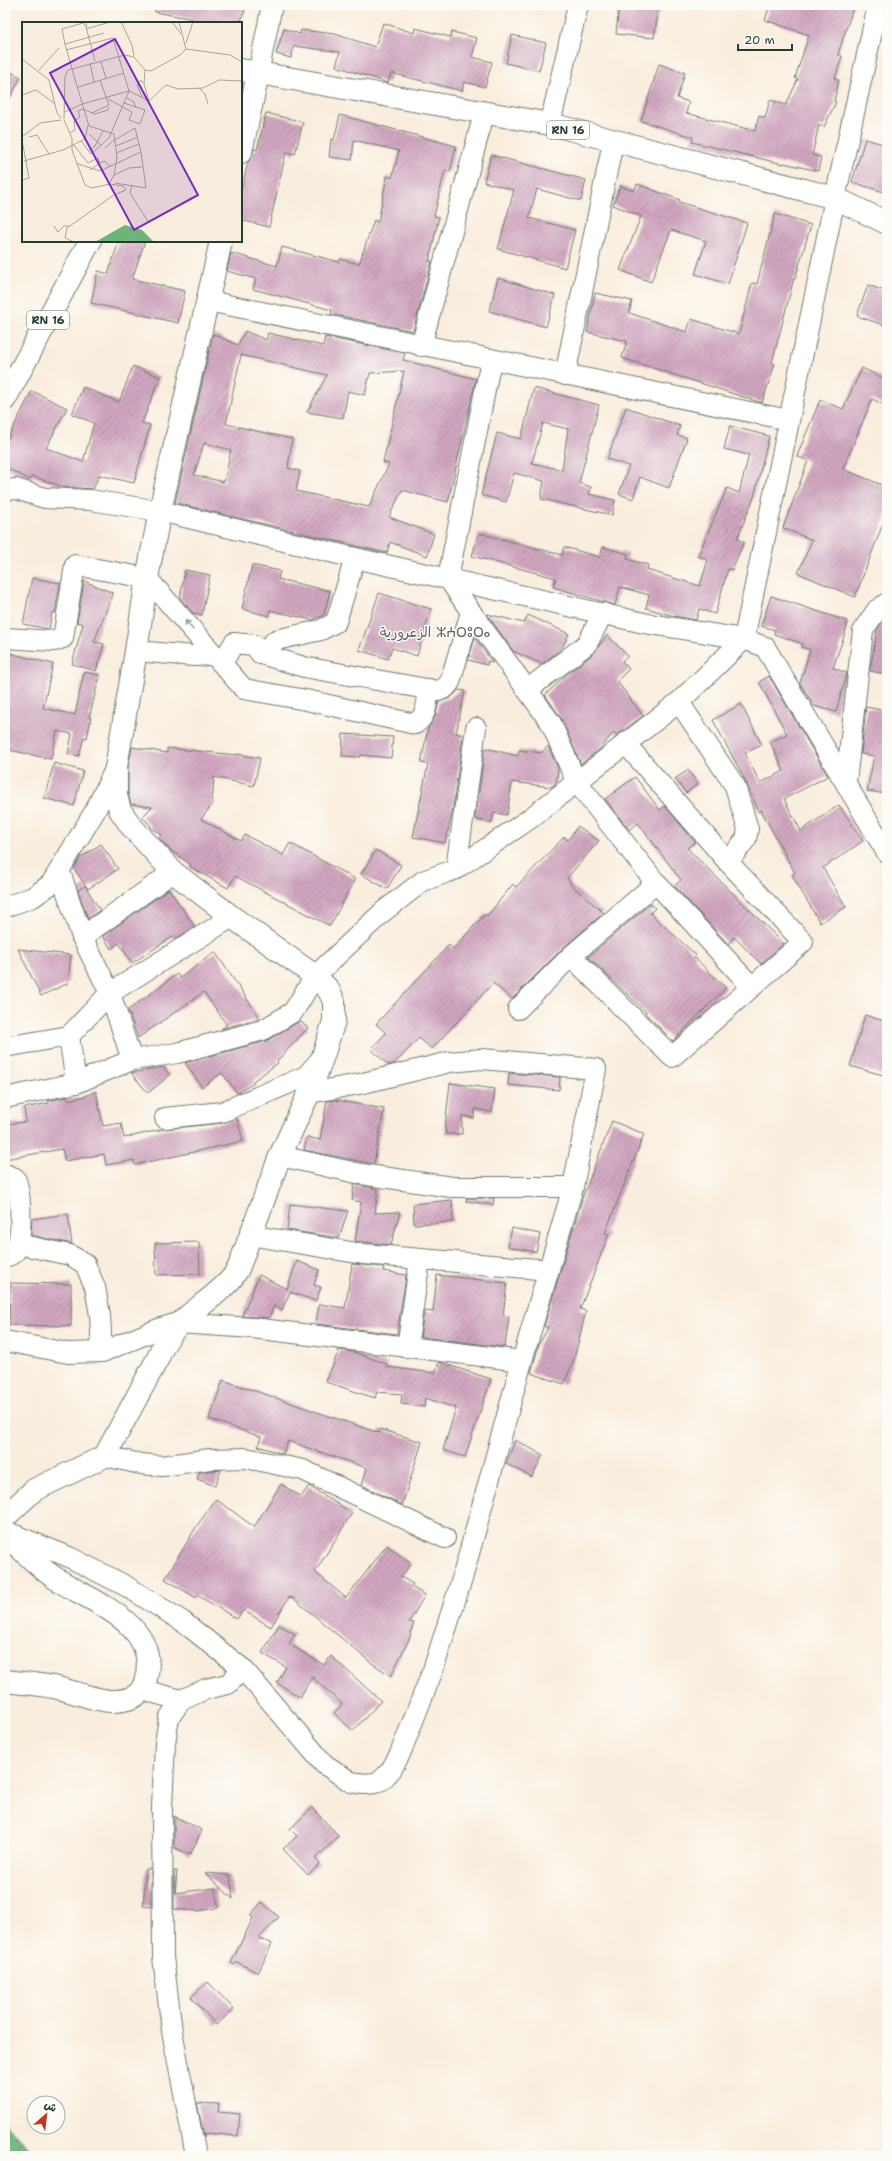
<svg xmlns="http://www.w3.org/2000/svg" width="892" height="2161" viewBox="0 0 892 2161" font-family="'Shantell Sans','Playpen Sans Arabic','Noto Sans Tifinagh',sans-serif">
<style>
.forest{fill:url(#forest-firs);stroke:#467856}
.building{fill:url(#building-hatch);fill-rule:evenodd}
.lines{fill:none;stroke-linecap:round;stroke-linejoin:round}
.street-casing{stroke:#6b7b6f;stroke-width:22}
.secondary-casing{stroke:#6b7b6f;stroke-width:24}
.primary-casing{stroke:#6b7b6f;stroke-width:24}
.street{stroke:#fff;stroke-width:20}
.secondary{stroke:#fff;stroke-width:22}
.primary{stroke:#fff;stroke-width:22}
.oneway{stroke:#8f9e9a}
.labels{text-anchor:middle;stroke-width:3;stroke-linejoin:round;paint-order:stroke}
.shield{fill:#fdfcf7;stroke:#62766e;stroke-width:1}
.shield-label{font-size:11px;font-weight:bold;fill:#1f3d34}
.quarter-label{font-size:14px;fill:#5d6265;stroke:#fdfcf7}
.inset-road{fill:none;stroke:#a2a799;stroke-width:1}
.view{fill:#7b2cbf;fill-opacity:0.15;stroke:#7b2cbf;stroke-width:2}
.inset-edge{fill:none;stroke:#1f3d34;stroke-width:2}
</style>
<defs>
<pattern id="forest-firs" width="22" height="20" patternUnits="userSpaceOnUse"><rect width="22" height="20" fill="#6eb479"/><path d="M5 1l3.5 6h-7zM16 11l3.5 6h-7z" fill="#5a9464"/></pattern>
<pattern id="building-hatch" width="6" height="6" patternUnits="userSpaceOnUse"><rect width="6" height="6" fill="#d1a6c0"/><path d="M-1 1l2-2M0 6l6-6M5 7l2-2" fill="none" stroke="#a9889d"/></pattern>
</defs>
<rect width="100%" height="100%" fill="#fdfcf7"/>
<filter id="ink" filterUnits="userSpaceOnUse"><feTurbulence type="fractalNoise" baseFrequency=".025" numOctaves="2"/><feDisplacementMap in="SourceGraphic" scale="8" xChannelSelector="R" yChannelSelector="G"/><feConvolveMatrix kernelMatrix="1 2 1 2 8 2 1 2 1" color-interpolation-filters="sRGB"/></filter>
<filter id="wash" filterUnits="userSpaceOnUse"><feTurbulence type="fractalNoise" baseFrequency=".012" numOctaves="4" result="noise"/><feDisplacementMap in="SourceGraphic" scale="16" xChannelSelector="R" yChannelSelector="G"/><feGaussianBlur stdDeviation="0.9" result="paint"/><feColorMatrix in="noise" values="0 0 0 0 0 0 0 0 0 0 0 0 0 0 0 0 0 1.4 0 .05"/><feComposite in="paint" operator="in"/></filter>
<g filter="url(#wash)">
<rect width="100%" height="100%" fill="#f9eddd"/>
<!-- forest -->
<polygon class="forest" points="5,2124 38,2156 5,2156"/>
<g id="blocks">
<!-- building -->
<g class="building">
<polygon points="155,5 247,5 240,23 192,23 193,19 155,12"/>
<polygon points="619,5 659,5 654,38 616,34"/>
<polygon points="770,5 854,5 838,54 842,56 835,79 839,80 834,101 836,102 824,127 819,125 812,155 821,157 818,171 784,163 783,164 692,142 693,137 641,121 659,64 685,73 677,98 689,102 686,113 755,131 759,116 765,118 770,100 786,105 798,79 795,78 809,35 765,20"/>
<polygon points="383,23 414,33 415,28 450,37 452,32 477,38 472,57 492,62 485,87 464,82 462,91 391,73 388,83 385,82 336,66 340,52 294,46 291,58 276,54 284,29 300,34 301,30 335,34 375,47"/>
<polygon points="512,35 546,43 539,71 506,63"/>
<polygon points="5,69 21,77 5,108"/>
<polygon points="266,113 303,122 295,154 286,152 269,227 241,220 241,192 248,162 250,160 254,149 257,150"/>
<polygon points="340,115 456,146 450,172 445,170 434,216 439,217 429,261 432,261 413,331 331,314 332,310 253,289 256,279 227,271 231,253 277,266 282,247 339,262 340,259 359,264 374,220 378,222 387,176 392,178 399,151 354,140 352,160 329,157 331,139 334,140"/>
<polygon points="865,139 887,145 887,193 852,182"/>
<polygon points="491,155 586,180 581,201 537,189 529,218 575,230 565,268 498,249 514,190 484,182"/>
<polygon points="637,184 680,200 679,202 747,223 728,284 695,274 706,241 671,230 651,282 620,270 641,216 613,205 620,186 634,191"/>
<polygon points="775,214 811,225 795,279 794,278 772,363 775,364 762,403 622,358 627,341 587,332 595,293 632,301 629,313 687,332 691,319 739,334 752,283 757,284"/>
<polygon points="119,241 145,241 132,279 185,291 178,323 91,303 98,271 108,274"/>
<polygon points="498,278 555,295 546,327 489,311"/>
<polygon points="868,285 887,292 887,326 857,316"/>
<path d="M245,331L266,340L268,333L323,346L325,337L405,353L403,360L476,379L448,502L402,490L389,517L434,534L427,556L390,542L387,553L175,503L213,334L238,345ZM241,355L327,375L307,412L343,418L348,391L365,395L370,373L404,371L383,462L389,464L369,507L296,491L300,471L288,468L292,439L226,424ZM204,443L231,450L224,482L194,475Z"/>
<polygon points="133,366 160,377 142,423 150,425 134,483 99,475 93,489 63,487 32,476 30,480 5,467 5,444 32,391 67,408 46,448 83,462 94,423 72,414 83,387 119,402"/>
<polygon points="862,368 887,380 887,406 872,399 843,469 887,487 887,513 855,597 798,573 812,540 783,528 808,461 797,456 820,400 843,409"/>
<path d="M534,388L599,405L579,483L591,487L589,494L615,500L612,515L541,499L544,481L514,473L506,502L481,495L497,433L521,439ZM543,423L568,429L562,470L532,463Z"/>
<polygon points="626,407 680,426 677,435 687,438 669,488 640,477 633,499 619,494 629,466 607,459"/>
<polygon points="730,426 769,436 754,497 737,539 744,542 732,570 728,569 715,614 699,609 696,620 674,616 646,608 649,595 620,587 615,605 553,587 556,578 472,556 479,533 562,555 564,547 600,557 603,547 628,554 627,559 648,565 647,570 700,586 708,560 698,556 727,488 739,493 749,455 724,449"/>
<polygon points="252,565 280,571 278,579 330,591 324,615 312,620 270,610 269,616 242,609"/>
<polygon points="185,570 210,575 202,615 193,613 180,598"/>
<polygon points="32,578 60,583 55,613 52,612 49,629 23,624"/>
<polygon points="84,581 113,593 94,642 104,644 96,671 72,664 83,624 77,622"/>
<polygon points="379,593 431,609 417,656 392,648 388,659 359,650"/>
<polygon points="771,596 847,621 847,627 833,668 847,673 836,712 814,706 800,683 810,650 802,647 803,644 774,634 775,630 761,626"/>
<polygon points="487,614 524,623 528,615 569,634 562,648 542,664 513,651"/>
<polygon points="885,618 887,618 887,674 870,671 877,630"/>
<polygon points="607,635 628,656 622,661 629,669 617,681 643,716 617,735 614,732 599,750 581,764 561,718 545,695 567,674 594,653"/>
<polygon points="475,638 493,663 488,661 487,665 468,660"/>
<polygon points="5,652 53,664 43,708 75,715 84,672 100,675 89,718 91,718 87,738 84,737 79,756 68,754 72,734 57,731 51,759 5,749"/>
<polygon points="769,676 828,776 784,799 801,831 839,805 863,841 823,868 846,907 820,923 792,875 795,873 761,810 759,812 745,780 713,720 741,704 762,745 745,753 760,783 784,771 770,742 787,734 759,682"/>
<polygon points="459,690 465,691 456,733 463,735 452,814 445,843 413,837 428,764 421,763 428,728 435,717 439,702 450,698"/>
<polygon points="866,707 887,711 887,794 867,791 874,756 861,754"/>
<polygon points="343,734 393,737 391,758 361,755 360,757 342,756"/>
<polygon points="548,746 558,768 556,784 551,787 512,782 507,815 494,813 491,823 475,819 485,748 518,756 519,750 541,753"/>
<polygon points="132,747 167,753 167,748 237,755 237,754 260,758 254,786 214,777 212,805 201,819 241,841 245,835 283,855 290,843 355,879 330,926 235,876 228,888 190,867 191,865 168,848 159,838 162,835 150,827 151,826 142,817 152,807 131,804 128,793 128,768"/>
<polygon points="54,763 83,771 74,806 44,798"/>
<polygon points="688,770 698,784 686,793 675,779"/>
<polygon points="635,777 660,810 665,806 695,842 687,848 784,944 761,964 734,937 728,944 674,886 681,880 638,823 629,830 605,799"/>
<polygon points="578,826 599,841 567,878 571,883 570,884 604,913 563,948 512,999 493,983 432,1049 419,1038 395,1063 388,1065 371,1049 386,1033 376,1024 449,945 453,949 485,914 487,916 513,884 516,887 564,837 568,840"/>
<polygon points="101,844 118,869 88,889 74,869 80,858"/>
<polygon points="376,850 401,865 387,889 361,874"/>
<polygon points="85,886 100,910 88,919 78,890"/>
<polygon points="169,889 195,927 175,939 174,936 132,963 119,943 111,949 103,936"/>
<polygon points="650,904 655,908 650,913 696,955 694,957 726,988 673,1041 645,1013 646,1012 588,957"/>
<polygon points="18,949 71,955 68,983 41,996"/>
<polygon points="215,952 260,1018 221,1029 227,1025 204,992 138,1038 128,1010 177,974 180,978"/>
<polygon points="865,1015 887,1022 887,1062 883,1075 850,1066"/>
<polygon points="300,1021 308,1028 277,1061 278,1063 253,1081 254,1083 237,1093 222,1073 202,1087 185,1063 266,1041"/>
<polygon points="163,1067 170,1075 148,1093 131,1073"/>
<polygon points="509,1073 560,1077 559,1090 508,1085"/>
<polygon points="450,1083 495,1089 492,1112 475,1109 474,1118 462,1116 462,1134 446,1134 445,1126"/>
<polygon points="96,1091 103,1126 121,1123 124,1138 164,1129 223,1123 237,1118 243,1141 135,1165 134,1160 106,1165 104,1154 65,1161 62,1149 5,1159 5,1124 26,1122 24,1108 49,1103 48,1101 67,1097 68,1100 86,1096"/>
<polygon points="335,1100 384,1109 374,1164 304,1150 307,1137 320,1140 327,1101"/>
<polygon points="612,1121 644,1134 605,1233 609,1234 580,1309 586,1311 574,1359 564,1384 531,1373 539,1344 548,1328 544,1326 582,1199"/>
<polygon points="354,1184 378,1189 375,1213 400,1212 391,1245 355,1241 361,1202 352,1200"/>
<polygon points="467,1198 494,1198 493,1205 466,1201"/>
<polygon points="452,1200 453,1222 414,1224 413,1204"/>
<polygon points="290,1204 348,1211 339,1238 287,1230"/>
<polygon points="68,1214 72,1244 31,1235 32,1219"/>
<polygon points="512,1228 540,1234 536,1252 508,1247"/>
<polygon points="199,1242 200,1274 156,1275 155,1243"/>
<polygon points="297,1261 319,1270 314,1285 321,1287 316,1301 290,1292 282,1310 274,1306 269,1318 242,1316 259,1275 287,1289"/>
<polygon points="352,1264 384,1267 383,1271 406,1275 397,1334 316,1324 319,1304 345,1308"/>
<polygon points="437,1275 507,1283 503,1315 509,1316 505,1347 420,1337 424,1311 433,1312"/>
<polygon points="10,1283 71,1284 71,1326 9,1325"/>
<polygon points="339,1350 353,1352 387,1364 386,1367 435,1373 439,1362 491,1379 465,1457 443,1450 456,1408 425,1398 424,1407 401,1404 402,1394 377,1392 375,1398 326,1382"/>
<polygon points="223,1380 379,1433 380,1429 422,1442 402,1505 362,1485 367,1468 288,1441 283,1454 258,1446 261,1437 209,1419"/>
<polygon points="515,1440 543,1455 532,1477 506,1464"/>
<polygon points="221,1470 215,1486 197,1479 199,1472"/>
<polygon points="281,1484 301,1497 309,1486 352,1513 315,1572 346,1598 387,1545 411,1564 401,1577 413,1584 411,1587 425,1595 409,1622 414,1623 410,1634 411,1635 391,1676 369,1661 293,1598 289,1597 271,1627 243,1610 237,1619 197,1595 196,1598 165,1579 196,1527 216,1499 254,1527"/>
<polygon points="279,1625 295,1634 289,1644 324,1665 331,1656 381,1701 353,1731 334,1713 342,1704 312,1677 300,1697 277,1683 286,1667 262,1653"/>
<polygon points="312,1808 339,1836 315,1859 320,1864 308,1875 283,1849 297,1836 290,1829"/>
<polygon points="174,1816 202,1830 190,1855 174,1847"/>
<polygon points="146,1869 151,1869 151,1907 143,1906"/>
<polygon points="174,1871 177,1871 175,1893 215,1888 218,1908 197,1911 174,1909"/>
<polygon points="205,1873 230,1875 233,1899"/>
<polygon points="262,1902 279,1917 259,1938 272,1944 258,1973 237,1962 234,1965 231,1963 253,1918 250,1915"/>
<polygon points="208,1982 234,2009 216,2025 191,1997"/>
<polygon points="197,2103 219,2104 218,2112 240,2114 238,2136 204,2133 204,2137"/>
</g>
</g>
</g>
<g filter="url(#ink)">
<use href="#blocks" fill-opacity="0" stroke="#6b7b6f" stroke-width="1"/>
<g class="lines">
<!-- street casing -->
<g class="street-casing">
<g id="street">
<polyline points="258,74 272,5"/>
<polyline points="550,124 578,5"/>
<polyline points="208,301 789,420"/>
<polyline points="421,346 484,114"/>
<polyline points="565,375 613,142"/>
<polyline points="5,490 16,489 45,498 90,500 160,511 355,558 644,623 744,639 765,647 887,853"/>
<polyline points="471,612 551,723 576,781 656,883 571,956 672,1057 803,942 728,862 625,743"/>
<path d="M5,638L55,641L63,638L75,565L147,578L244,689L306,700L415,724C427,716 427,703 429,689"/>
<polyline points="136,651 194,656 213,655"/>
<polyline points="261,654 276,640 321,630 336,622 355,558"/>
<polyline points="222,663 234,643 254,645 261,654 304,667 438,691 445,688 450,682 471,612 448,578 491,360"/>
<polyline points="527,690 587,644 603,613"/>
<polyline points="679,702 735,786 748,829 746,839 728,862"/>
<polyline points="846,782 863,630 877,610 887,603"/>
<polyline points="456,869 476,728"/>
<polyline points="60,872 82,937 110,993 132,1060"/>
<polyline points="656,883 752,987"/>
<polyline points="5,907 33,897 51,884 95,811 116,767"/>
<polyline points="82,937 173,872"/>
<polyline points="518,1009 571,956"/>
<polyline points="69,1036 76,1083"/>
<polyline points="5,1047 69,1036 110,993 232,917"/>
<polyline points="5,1098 76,1083 132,1060 177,1053 263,1030 293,1012 315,976 384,911 423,881 456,869 528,820 679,702 744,639 835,198 878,5"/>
<polyline points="165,1118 222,1112 306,1076 322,1058"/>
<polyline points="280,1156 361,1174 452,1187 573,1187"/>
<path d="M5,1174L15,1178C21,1191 24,1241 14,1253C12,1255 7,1256 5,1257"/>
<polyline points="250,1235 363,1254 549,1270"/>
<polyline points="18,1244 70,1255 85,1264 95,1287 100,1315 102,1352"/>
<polyline points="5,1341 68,1353 102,1352 161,1328 178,1323 253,1328 522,1361 573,1187 596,1069 482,1059 450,1062 359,1084 309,1093"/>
<polyline points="407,1348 420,1259"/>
<polyline points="105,1456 141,1464 162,1466 210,1459 246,1458 303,1470 445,1538"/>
<polyline points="5,1531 69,1557 126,1586 182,1621 243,1669 324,1764 351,1782 365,1784 375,1783 382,1780 391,1770 400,1754 433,1670 462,1579 522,1361"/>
<polyline points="143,1690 181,1700"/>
<polyline points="196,2156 172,2031 163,1957 162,1807 165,1743 169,1718 181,1700 206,1689 228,1684 243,1669"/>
</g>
</g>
<!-- secondary casing -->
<g class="secondary-casing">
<g id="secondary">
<polyline points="241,152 258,74"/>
<path d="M5,1517L34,1490L105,1456L158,1358C173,1316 205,1309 232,1278L238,1269L280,1156L309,1093L323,1056L334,1021V1001L328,989L315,976L232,917L173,872L131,826L120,810L116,795V767L136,651L147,578L160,511L221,241"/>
<path d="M5,1535C23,1549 36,1566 55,1578C91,1602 160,1623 146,1679C142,1696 131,1700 115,1701C99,1702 70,1690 53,1687C37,1684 21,1683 5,1681"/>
</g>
</g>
<!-- primary casing -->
<g class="primary-casing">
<g id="primary">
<polyline points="241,70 550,124 835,198 887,223"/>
<polyline points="5,399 90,241"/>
</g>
</g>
<!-- street -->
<use href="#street" class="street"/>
<!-- secondary -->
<use href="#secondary" class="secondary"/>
<!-- primary -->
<use href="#primary" class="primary"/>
</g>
<!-- one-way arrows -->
<defs><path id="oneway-shaft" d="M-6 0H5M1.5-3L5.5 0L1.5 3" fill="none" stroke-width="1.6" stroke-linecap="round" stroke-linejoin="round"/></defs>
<use class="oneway" href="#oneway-shaft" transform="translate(189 625) rotate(-130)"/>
</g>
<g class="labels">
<!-- shield labels -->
<g class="shield">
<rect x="547" y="121" width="42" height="18" rx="3"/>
<rect x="27" y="311" width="42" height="18" rx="3"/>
</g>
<g class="shield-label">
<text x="568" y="134">RN 16</text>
<text x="48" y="324">RN 16</text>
</g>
<!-- quarter labels -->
<g class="quarter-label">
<text x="435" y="637">الزعرورية ⵣⵄⵔⵓⵔⴰ</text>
</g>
</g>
<!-- overview -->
<g transform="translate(22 22)">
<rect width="220" height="220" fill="#f9eddd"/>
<path d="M103,203L120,208L132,220H73Z" fill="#6eb479"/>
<path class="inset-road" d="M65,0L64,5L73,39M99,0L110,23L112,34M150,0L159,12M64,7L88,0M164,21L171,0M43,22L40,7L61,1L64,5M164,27L208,33L220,40M44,28L91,16L107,69L87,116L69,132L59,119M0,37L27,58L35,91L39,96M79,40L84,56M68,41L72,60M50,47L43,22L82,11M50,47L67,104L92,112L95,135L92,153L87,162L101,164L104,168L92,173L45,206L43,216L52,220M17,48L37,26M123,48L122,62L127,79L144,63L156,67L181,66L197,58L220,59M56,65L102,51M177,66L183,72L186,82M0,73L14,68L32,81M120,75L115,63L119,58L121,61M105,76L112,80L114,86M86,77L110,90L107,98L118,102L123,88L102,81M43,90L60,82L107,69L127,79M70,91L87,83L78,58M42,97L43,55L46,48L103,33L112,35L123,48L129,49L158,33L164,27L157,0M42,98L50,116V128L63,163L70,166L88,162M48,111L53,108L52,99L58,95L56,89L61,87L73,92L86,88V85M67,112L79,123M0,115L18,101L39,98M7,115L15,113L27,132M0,118L7,156L0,158M51,122L66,141L76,136L78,141L68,148M94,124L116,115M83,126L92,118M67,129L73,124L81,109M94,131L117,122M2,139L41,128L63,117L66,103M78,141L83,139L88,145M56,142L78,149L119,130L113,106L93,118M92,153L107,146L120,145M93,161L124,166L119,130M110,163L108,171L127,201M32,204L36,210L42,204H47M101,220L107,217L114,220"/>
<path class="view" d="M93,17L176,173L112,208L28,51Z"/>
<rect width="220" height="220" class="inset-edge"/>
</g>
<!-- margin -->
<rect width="892" height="2161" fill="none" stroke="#fdfcf7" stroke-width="20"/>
<!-- north arrow -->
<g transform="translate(46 2115) rotate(28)"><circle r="19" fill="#fdfcf7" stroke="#a4b0a9"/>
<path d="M0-3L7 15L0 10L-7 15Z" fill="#c8321e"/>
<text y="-6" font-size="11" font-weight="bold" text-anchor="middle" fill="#1f3d34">ش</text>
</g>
<!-- scale -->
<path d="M738 44v6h54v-6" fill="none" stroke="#1f3d34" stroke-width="2"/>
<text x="744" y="44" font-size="12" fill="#1f3d34" stroke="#fdfcf7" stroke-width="3" paint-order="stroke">20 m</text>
</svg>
